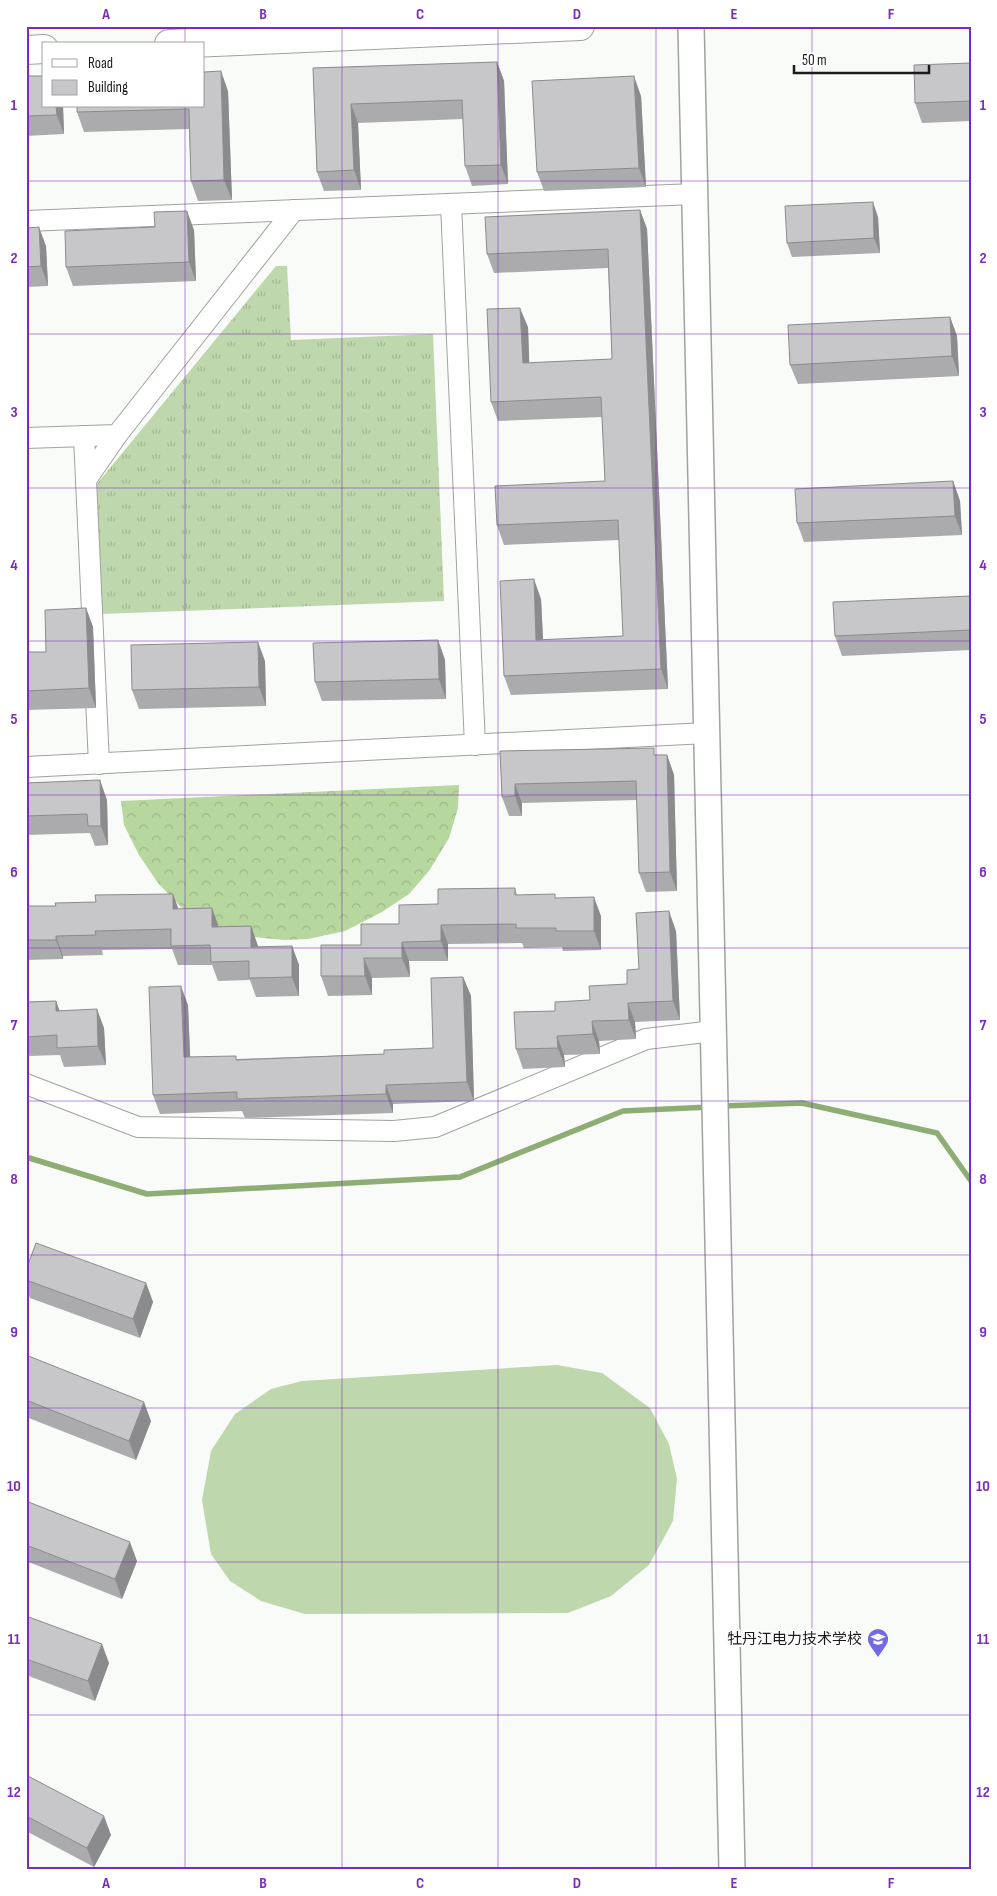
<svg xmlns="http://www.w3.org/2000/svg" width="997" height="1896" viewBox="0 0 997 1896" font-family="'Sofia Sans Condensed','Noto Sans SC',sans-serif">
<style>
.grass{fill:url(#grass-tufts)}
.forest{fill:url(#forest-crowns)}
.pitch{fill:#bed7ac}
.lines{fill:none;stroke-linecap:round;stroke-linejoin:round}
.stream{stroke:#8dad75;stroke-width:5.5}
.minor-casing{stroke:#a0a29f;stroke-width:22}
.tertiary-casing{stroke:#a0a29f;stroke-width:28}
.primary-casing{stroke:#a0a29f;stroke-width:30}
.minor{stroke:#fff;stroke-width:20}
.tertiary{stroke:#fff;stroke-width:25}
.primary{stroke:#fff;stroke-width:28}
.wall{fill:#ababae}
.shaded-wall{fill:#8b8b8d}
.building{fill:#c7c7ca;stroke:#8b8b8d}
.grid{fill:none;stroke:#7b2cbf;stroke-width:1;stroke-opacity:0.55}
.labels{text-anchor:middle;stroke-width:5;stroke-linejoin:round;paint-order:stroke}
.poi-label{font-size:15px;fill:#1b1b1b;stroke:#fff;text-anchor:end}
.neatline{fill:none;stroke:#7b2cbf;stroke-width:2}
.grid-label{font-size:16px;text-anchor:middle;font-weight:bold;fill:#7b2cbf}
</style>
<defs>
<pattern id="grass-tufts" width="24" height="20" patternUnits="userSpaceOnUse" patternTransform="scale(1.25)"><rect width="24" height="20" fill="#bed7ac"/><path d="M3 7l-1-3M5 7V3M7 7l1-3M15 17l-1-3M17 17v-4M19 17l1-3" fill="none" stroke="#a3b893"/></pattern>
<pattern id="forest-crowns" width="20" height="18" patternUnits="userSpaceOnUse" patternTransform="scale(1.25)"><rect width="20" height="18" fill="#b6d79e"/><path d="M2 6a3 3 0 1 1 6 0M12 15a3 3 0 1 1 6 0" fill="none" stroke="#9cb888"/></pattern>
</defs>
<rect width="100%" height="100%" fill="#f9fbf8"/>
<!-- grass -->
<polygon class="grass" points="276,266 287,266 291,340 433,334 444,601 101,614 96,485"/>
<!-- forest -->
<polygon class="forest" points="459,785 458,808 449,838 429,871 409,894 382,912 345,931 308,939 284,940 243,936 210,926 185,911 158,883 139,855 124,825 121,801"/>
<!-- pitch -->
<polygon class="pitch" points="557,1365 602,1373 650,1408 669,1444 677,1479 673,1521 649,1565 611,1596 568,1613 305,1614 261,1601 230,1581 211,1554 202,1500 211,1451 235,1414 271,1389 302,1381"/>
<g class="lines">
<!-- stream -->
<g class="stream">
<polyline points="721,1106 802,1103 937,1133 971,1181"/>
<polyline points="26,1157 147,1194 460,1177 623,1111 710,1107"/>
</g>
<!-- minor casing -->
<g class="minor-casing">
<g id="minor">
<polyline points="451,204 475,745"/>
<polyline points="26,221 695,194"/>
<polyline points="84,436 99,764"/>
<polyline points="26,438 117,435 294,210"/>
<polyline points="86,480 117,435"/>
<polyline points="26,767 707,733"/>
<polyline points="26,1084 138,1127 394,1131 435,1127 646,1039 714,1031"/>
</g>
</g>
<!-- tertiary casing -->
<g class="tertiary-casing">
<polyline id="tertiary" points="691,26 732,1870"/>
</g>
<!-- primary casing -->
<g class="primary-casing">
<g id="primary">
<polyline points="169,44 580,26"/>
<polyline points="26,50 44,49"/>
</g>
</g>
<!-- minor -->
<use href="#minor" class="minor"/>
<!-- tertiary -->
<use href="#tertiary" class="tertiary"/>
<!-- primary -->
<use href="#primary" class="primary"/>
</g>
<!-- wall -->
<g class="wall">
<polygon points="497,62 504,81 508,184 472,186 465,166 463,119 358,123 361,190 324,191 317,172 313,68"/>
<polygon points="971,63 971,121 922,123 915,103"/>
<polygon points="26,76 63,106 64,134 26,136"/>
<polygon points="228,91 232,200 198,201 191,181 189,129 84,132 77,112"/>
<polygon points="641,96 646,187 544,191 537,172"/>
<polygon points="640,210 647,229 668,689 511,695 504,676 541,599 543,640 623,636 619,540 504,545 497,525 605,481 602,417 498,421 491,402 528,327 529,363 612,359 608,268 494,273 487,254"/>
<polygon points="878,217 880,253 792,257 787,243"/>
<polygon points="26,228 46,246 48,286 26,287"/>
<polygon points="194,230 196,281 73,286 66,267"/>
<polygon points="950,317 957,336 959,376 798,384 790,365"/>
<polygon points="953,481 960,501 962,535 804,542 797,523"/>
<polygon points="971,596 971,650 842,656 835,636"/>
<polygon points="86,608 93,627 96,708 26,710 26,652 46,652"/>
<polygon points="438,640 445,660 446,699 322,701 315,682"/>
<polygon points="265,661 266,706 139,709 132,690"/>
<polygon points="500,751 667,755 674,775 677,891 646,892 639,873 637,800 522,803 522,816 509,816 502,797"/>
<polygon points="26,783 107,800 108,845 95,846 90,833 26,835"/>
<polygon points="515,888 517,895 556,898 601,916 601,950 563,951 562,947 524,948 522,943 448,944 448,961 409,961 410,977 372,978 372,995 328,996 321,976 361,945 399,924 438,904"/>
<polygon points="173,894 178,909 212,908 219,927 251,926 258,947 292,946 299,965 299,996 256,997 250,980 218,981 212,965 178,965 172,949 102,950 103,955 63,956 63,959 26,960 26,906 56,906"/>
<polygon points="676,931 680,1020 635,1022 636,1039 599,1041 600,1054 564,1055 565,1067 523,1069 516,1049 555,1011 590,1000 627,984 639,969"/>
<polygon points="463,977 471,996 474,1101 393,1104 393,1113 245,1118 242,1111 160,1114 153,1095 188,1005 190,1057 237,1059 384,1054 433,1048"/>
<polygon points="56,1001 59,1010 104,1028 106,1065 64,1067 60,1055 28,1056 26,1052 26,1002"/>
<polygon points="26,1270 146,1283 153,1302 140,1338 30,1298 26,1287"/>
<polygon points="26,1355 151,1421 136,1460 26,1417"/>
<polygon points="26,1501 137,1561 122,1599 26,1561"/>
<polygon points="26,1616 109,1663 95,1701 26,1675"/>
<polygon points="26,1775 111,1835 94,1867 26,1831"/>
</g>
<!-- shaded-wall -->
<g class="shaded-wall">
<polygon points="497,62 504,81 508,184 501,165"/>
<polygon points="221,71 228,91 232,200 224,180"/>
<polygon points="634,76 641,96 646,187 639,168"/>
<polygon points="351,104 358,123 361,190 354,170"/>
<polygon points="56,106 63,106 64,134 57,115"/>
<polygon points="873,202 878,217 880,253 874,238"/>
<polygon points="640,210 647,229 668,689 661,669"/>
<polygon points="187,211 194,230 196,281 189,262"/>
<polygon points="39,227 46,246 48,286 41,266"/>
<polygon points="520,308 528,327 530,383 523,363"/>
<polygon points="950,317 957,336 959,376 952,356"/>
<polygon points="953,481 960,501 962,535 955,516"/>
<polygon points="534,579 541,599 544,659 536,640"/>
<polygon points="86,608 93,627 96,708 89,688"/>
<polygon points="438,640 445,660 446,699 439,679"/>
<polygon points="258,642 265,661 266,706 259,687"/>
<polygon points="667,755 674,775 677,891 670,872"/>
<polygon points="100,780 107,800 108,845 101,826"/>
<polygon points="515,784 522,803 522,816 515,796"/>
<polygon points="173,894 180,913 173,909"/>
<polygon points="594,897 601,916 601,950 594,931"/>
<polygon points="212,908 219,928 212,927"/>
<polygon points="669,911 676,931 680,1020 673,1001"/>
<polygon points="441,925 448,944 448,961 441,941"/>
<polygon points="251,926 258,946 259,966 251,947"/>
<polygon points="56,936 63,956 63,959 56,940"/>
<polygon points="402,942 409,961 410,977 402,958"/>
<polygon points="292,946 299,965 299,996 292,977"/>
<polygon points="364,958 372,978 372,995 365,976"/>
<polygon points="463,977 471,996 474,1101 467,1082"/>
<polygon points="181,986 188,1005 191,1077 184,1057"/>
<polygon points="56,1001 63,1020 56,1011"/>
<polygon points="628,1003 635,1022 636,1039 629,1020"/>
<polygon points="97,1009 104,1028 106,1065 98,1046"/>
<polygon points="592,1021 599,1041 600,1054 593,1034"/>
<polygon points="557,1036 564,1055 565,1067 558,1048"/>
<polygon points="386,1085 393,1104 393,1113 386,1094"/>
<polygon points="146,1283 153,1302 140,1338 133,1319"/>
<polygon points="144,1402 151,1421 136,1460 129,1441"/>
<polygon points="130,1542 137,1561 122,1599 115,1579"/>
<polygon points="102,1644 109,1663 95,1701 88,1681"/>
<polygon points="104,1816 111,1835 94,1867 87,1848"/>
</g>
<!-- building -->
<g class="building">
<polygon points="497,62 501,165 465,166 462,100 351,104 354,170 317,172 313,68"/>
<polygon points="971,63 971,101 915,103 914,65"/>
<polygon points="221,71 224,180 191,181 189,109 77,112 77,106 204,106 204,72"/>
<polygon points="26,76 44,76 44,106 56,106 57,115 26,116"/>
<polygon points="634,76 639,168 537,172 532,81"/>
<polygon points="873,202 874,238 787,243 785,206"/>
<polygon points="640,210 661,669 504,676 500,581 534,579 536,640 623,636 618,520 497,525 495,486 605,481 601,397 491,402 487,309 520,308 523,363 612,359 608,249 487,254 485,217"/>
<polygon points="187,211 189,262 66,267 65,231 155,227 154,212"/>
<polygon points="39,227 41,266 26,267 26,228"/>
<polygon points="950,317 952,356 790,365 788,325"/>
<polygon points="953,481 955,516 797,523 795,489"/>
<polygon points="971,596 971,630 835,636 833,602"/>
<polygon points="86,608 89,688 26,691 26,652 46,652 45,610"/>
<polygon points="438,640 439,679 315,682 313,643"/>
<polygon points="258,642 259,687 132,690 131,645"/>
<polygon points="654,748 654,755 667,755 670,872 639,873 636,781 515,784 515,796 502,797 500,751"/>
<polygon points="100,780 101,826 88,826 87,814 26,816 26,783"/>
<polygon points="515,888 515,895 555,894 555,898 594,897 594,931 556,931 556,928 516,928 516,924 441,925 441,941 402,942 402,958 364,958 365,976 321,976 321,945 361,945 361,924 399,924 399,905 438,904 438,889"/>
<polygon points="173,894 173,909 212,908 212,927 251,926 251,947 292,946 292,977 249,978 249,961 211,962 210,945 171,946 171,929 95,931 96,935 56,936 56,940 26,940 26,906 56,906 55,903 96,902 95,895"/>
<polygon points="669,911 673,1001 628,1003 629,1020 592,1021 593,1034 557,1036 558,1048 516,1049 514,1012 555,1011 555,1002 590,1000 589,986 627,984 627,970 639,969 636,913"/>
<polygon points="463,977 467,1082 386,1085 386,1094 237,1099 237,1092 153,1095 149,987 181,986 184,1057 236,1056 236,1060 384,1054 384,1050 433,1048 431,978"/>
<polygon points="56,1001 56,1011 97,1009 98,1046 57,1048 57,1035 26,1037 26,1002"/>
<polygon points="36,1243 146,1283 133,1319 26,1280 26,1270"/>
<polygon points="26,1355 144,1402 129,1441 26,1400"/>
<polygon points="26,1501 130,1542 115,1579 26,1545"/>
<polygon points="26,1616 102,1644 88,1681 26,1659"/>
<polygon points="26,1775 104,1816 87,1848 26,1816"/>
</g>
<!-- grid -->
<path class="grid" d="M185,26V44M342,26V1870M498,26V1870M656,26V1870M812,26V1870M185,106V1870M26,181H971M26,334H971M26,488H971M26,641H971M26,795H971M26,948H971M26,1101H971M26,1255H971M26,1408H971M26,1562H971M26,1715H971"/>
<!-- icons -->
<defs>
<g id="school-pin" transform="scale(1.125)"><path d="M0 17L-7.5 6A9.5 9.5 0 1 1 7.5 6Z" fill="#726ae5" stroke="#fff"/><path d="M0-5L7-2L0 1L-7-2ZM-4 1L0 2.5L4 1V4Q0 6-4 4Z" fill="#fff"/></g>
</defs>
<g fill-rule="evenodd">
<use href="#school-pin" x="878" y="1639"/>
</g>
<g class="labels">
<!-- poi labels -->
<g class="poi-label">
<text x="862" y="1644">牡丹江电力技术学校</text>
</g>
</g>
<!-- border -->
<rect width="997" height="1896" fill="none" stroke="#ffffff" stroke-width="55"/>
<!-- legend -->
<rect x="42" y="42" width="162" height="65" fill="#ffffff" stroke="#a4a4a4"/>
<rect x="52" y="59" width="25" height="8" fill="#ffffff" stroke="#a4a4a4"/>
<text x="88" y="68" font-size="15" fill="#1b1b1b">Road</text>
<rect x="52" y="80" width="25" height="15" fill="#c7c7ca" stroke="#a4a4a4"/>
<text x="88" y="92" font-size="15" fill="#1b1b1b">Building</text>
<!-- scale -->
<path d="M794 65v8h135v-8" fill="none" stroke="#1b1b1b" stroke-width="2.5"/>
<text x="802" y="65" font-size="15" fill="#1b1b1b" stroke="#ffffff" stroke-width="4" paint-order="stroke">50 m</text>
<rect x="28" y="28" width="942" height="1840" class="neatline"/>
<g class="grid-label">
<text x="106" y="19">A</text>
<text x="263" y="19">B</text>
<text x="420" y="19">C</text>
<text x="577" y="19">D</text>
<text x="734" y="19">E</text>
<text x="891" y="19">F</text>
<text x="14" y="110">1</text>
<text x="983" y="110">1</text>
<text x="14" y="263">2</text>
<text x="983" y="263">2</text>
<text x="14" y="417">3</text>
<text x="983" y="417">3</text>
<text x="14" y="570">4</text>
<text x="983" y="570">4</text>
<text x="14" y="724">5</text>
<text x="983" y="724">5</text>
<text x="14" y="877">6</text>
<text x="983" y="877">6</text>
<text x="14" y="1030">7</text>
<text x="983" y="1030">7</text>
<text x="14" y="1184">8</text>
<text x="983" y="1184">8</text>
<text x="14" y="1337">9</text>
<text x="983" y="1337">9</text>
<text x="14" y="1491">10</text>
<text x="983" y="1491">10</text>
<text x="14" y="1644">11</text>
<text x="983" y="1644">11</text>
<text x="14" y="1797">12</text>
<text x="983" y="1797">12</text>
<text x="106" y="1888">A</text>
<text x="263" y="1888">B</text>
<text x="420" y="1888">C</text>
<text x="577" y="1888">D</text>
<text x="734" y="1888">E</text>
<text x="891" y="1888">F</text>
</g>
</svg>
